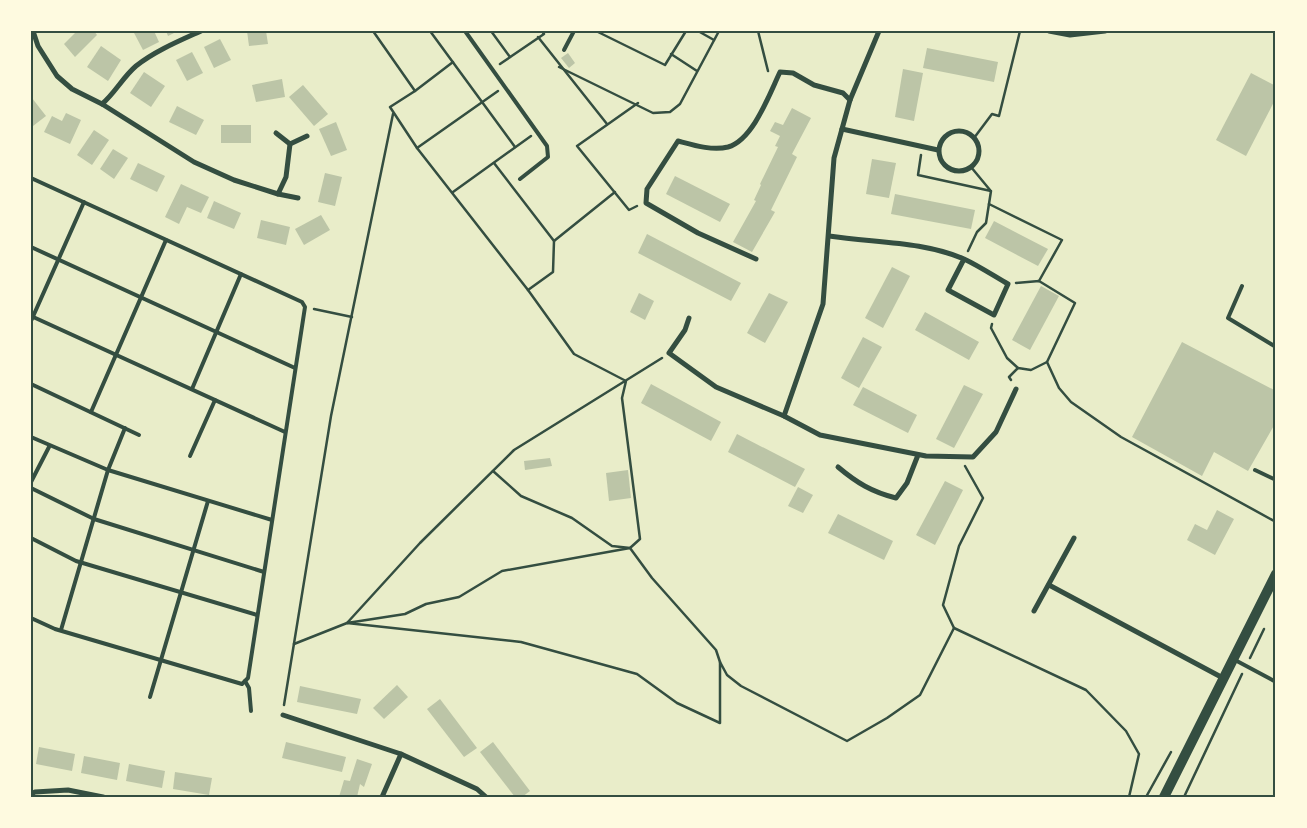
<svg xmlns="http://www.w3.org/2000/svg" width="1307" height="828" viewBox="0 0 1307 828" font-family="'Varela Round',sans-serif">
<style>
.building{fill:#bcc5a7}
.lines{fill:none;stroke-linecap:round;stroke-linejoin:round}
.path{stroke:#344e41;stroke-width:2.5}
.service{stroke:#344e41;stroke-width:4}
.minor{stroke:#344e41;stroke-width:5}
.secondary{stroke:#344e41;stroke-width:10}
.neatline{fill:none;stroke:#344e41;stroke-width:2}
</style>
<rect width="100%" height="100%" fill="#e9edc9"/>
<!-- building -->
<g class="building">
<polygon points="77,31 94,31 97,35 75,57 64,44"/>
<polygon points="133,31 154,31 159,42 143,50"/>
<polygon points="166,31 178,31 168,36"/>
<polygon points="247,31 266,31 268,44 249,46"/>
<polygon points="220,39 231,60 214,68 204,47"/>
<polygon points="101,46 121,60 108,81 87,67"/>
<polygon points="927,48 998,62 994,82 923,68"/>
<polygon points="192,52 203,73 187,81 176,60"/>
<polygon points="568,53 575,63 569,68 561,58"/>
<polygon points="903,69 923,73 914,121 895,117"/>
<polygon points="144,72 165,86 151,107 130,93"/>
<polygon points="1251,73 1276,86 1276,98 1246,156 1216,140"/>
<polygon points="282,79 285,97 256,102 252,85"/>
<polygon points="303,85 328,114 314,126 289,97"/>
<polygon points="32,98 46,116 33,126 31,123"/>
<polygon points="177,106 204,120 196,135 169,122"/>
<polygon points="792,108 811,118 792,154 797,157 771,210 775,212 752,252 733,242 756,201 754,200 761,185 760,184 778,147 775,146 780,136 770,131 775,122 783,125"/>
<polygon points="66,113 81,120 70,144 44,132 52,116 62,121"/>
<polygon points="336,122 347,150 331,156 319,129"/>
<rect x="221" y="125" width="30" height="18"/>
<polygon points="94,130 109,140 92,165 77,155"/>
<polygon points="113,149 128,158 114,179 100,169"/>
<polygon points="872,159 896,163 889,198 866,194"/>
<polygon points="138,163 165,176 157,192 130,179"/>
<polygon points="325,173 342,177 335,206 318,202"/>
<polygon points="675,176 730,204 720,222 666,194"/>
<polygon points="181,184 209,197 201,213 187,207 179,224 165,217"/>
<polygon points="895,194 975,210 971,229 891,214"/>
<polygon points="214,201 241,213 234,229 207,218"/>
<polygon points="321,215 330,230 304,245 295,229"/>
<polygon points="261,220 290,227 286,245 257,238"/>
<polygon points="994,221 1048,249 1038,266 985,238"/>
<polygon points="647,234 741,283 731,301 638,253"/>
<polygon points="892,267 910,276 883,328 865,318"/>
<polygon points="1041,286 1059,296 1030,350 1012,340"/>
<polygon points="639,293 654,301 645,320 630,312"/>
<polygon points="769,293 788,302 765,343 747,333"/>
<polygon points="925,312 979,342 969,360 915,330"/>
<polygon points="863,337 882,347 859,388 841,378"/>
<polygon points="1182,342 1276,391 1276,422 1248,471 1214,452 1202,476 1132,437"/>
<polygon points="651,384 721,422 711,441 641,403"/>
<polygon points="964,385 983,394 954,448 936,439"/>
<polygon points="863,387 917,415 908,433 853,405"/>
<polygon points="737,434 805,469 795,487 728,452"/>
<polygon points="550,458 552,466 525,470 524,461"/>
<polygon points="628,470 631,498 609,501 606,473"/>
<polygon points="945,481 963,490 935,545 916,535"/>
<polygon points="798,487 813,495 803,513 788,506"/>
<polygon points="1217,510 1234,519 1215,555 1187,540 1195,524 1207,530"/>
<polygon points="838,514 893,541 884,560 828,533"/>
<polygon points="397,685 408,697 384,719 373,708"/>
<polygon points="300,686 361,699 357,714 297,702"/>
<polygon points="440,699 477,748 464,757 427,709"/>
<polygon points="286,742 346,757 342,772 282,758"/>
<polygon points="493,742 530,791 522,797 515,797 480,752"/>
<polygon points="39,747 75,754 72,771 36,764"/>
<polygon points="84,756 120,763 117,780 81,773"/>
<polygon points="357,759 372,764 364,787 360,784 357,797 339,797 344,780 350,781"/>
<polygon points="129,764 165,771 162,788 126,781"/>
<polygon points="175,772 212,778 209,795 173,789"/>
</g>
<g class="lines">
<!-- path -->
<g class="path">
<polyline points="373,31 415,91 390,107 417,148 528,290 574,354 626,381 622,398 640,539 630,548 502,571 459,597 426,604 405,614 347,623 420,543 514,450 662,358"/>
<polyline points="430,31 515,147"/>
<polyline points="491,31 510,57"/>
<polyline points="596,31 665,65 686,31"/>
<polyline points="698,31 714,40"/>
<polyline points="758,31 768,71"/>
<polyline points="538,37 607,124"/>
<polyline points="671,54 697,71"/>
<polyline points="500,64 544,34 542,31"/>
<polyline points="559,67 653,113 670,112 680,104 719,31"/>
<polyline points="415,91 453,62"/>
<polyline points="974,138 992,114 999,116 1020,31"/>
<polyline points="417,148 498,91"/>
<polyline points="921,155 918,175 991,191 986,223 977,232 968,251"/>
<polyline points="494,163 554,241 553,272 528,290"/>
<polyline points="971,167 990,190"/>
<polyline points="453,192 531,136"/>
<polyline points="989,204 1062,240 1039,281"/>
<polyline points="637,206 629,210 577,146 638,103"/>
<polyline points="554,241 615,192"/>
<polyline points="1016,283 1039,281 1075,303 1047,362 1059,388 1071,402 1121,437 1276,522"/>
<polyline points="314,309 352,317"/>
<polyline points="992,324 991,328 1007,358 1018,368 1031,370 1047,362"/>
<polyline points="1011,380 1009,377 1018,368"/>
<polyline points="493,471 521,496 572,518 612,546 630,548 652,578 716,650 720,662"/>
<polyline points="954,628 943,605 959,546 983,498 965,466"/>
<polyline points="294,644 347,623 521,642 637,674 677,703 720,723 720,662 727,675 741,686 847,741 887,718 920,695 954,628 1086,690 1126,731 1139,754 1129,797"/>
<polyline points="1250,658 1264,629"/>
<polyline points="284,705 331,416 393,114"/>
<polyline points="1146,797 1171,752"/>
<polyline points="1184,797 1242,674"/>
</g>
<!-- service -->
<g class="service">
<polyline points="465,31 547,146 548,157 520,179"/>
<polyline points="564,50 574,31"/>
<polyline points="31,178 302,302 305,307 248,678 242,684 55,629 31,618"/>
<polyline points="1276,238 1276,240"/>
<polyline points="31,247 295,368"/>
<polyline points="1242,286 1228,318 1276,347"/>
<polyline points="31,316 285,432"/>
<polyline points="31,321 84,202"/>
<polyline points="31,384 139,435"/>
<polyline points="192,389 241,274"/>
<polyline points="91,412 166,240"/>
<polyline points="31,437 108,470 272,520"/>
<polyline points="190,456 215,400"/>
<polyline points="1255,470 1276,480"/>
<polyline points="31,482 49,447"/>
<polyline points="31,488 94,519 264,572"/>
<polyline points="31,538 76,561 257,615"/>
<polyline points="61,630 108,470 125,428"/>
<polyline points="1235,660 1276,682"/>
<polyline points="245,681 249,688 251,711"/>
<polyline points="150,697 208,501"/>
</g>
<!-- minor -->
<g class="minor">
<polyline points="33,31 38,46 57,76 72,89 102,104 194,162 234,180 278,194 286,177 290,144"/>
<polyline points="1049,31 1070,35 1105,31"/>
<path d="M102,104C115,93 123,77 136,66C155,51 179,41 201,31"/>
<polyline points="842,129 938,150"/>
<circle cx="959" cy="151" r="20"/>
<polyline points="276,133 290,144 307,136"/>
<polyline points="278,194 298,198"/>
<path d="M829,236C874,243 922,241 964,259C979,266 994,276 1008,284L994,315L948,290L964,259"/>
<path d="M756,259L698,233L646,203L647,189L678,141C693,145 712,151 728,147C753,140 769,95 780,72L793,73L814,85L843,93L850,100"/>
<polyline points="689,318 685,330 669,353 716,387 784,416 820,435 926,456 973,457 996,432 1016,389"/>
<polyline points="784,416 823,304 834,158 850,100 879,31"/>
<path d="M838,467C857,483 872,492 896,498L907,483L918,455"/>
<polyline points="1049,585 1223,678"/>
<polyline points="1034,611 1074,538"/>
<polyline points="283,715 401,754 477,789 486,797"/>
<polyline points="31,794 35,792 68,790 103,797"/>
<polyline points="382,797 401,754"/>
</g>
<!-- secondary -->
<polyline class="secondary" points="1164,797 1276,574"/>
</g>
<!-- border -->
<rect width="1307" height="828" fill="none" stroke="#fefae0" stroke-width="65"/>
<rect x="32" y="32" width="1242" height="764" class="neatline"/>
</svg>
